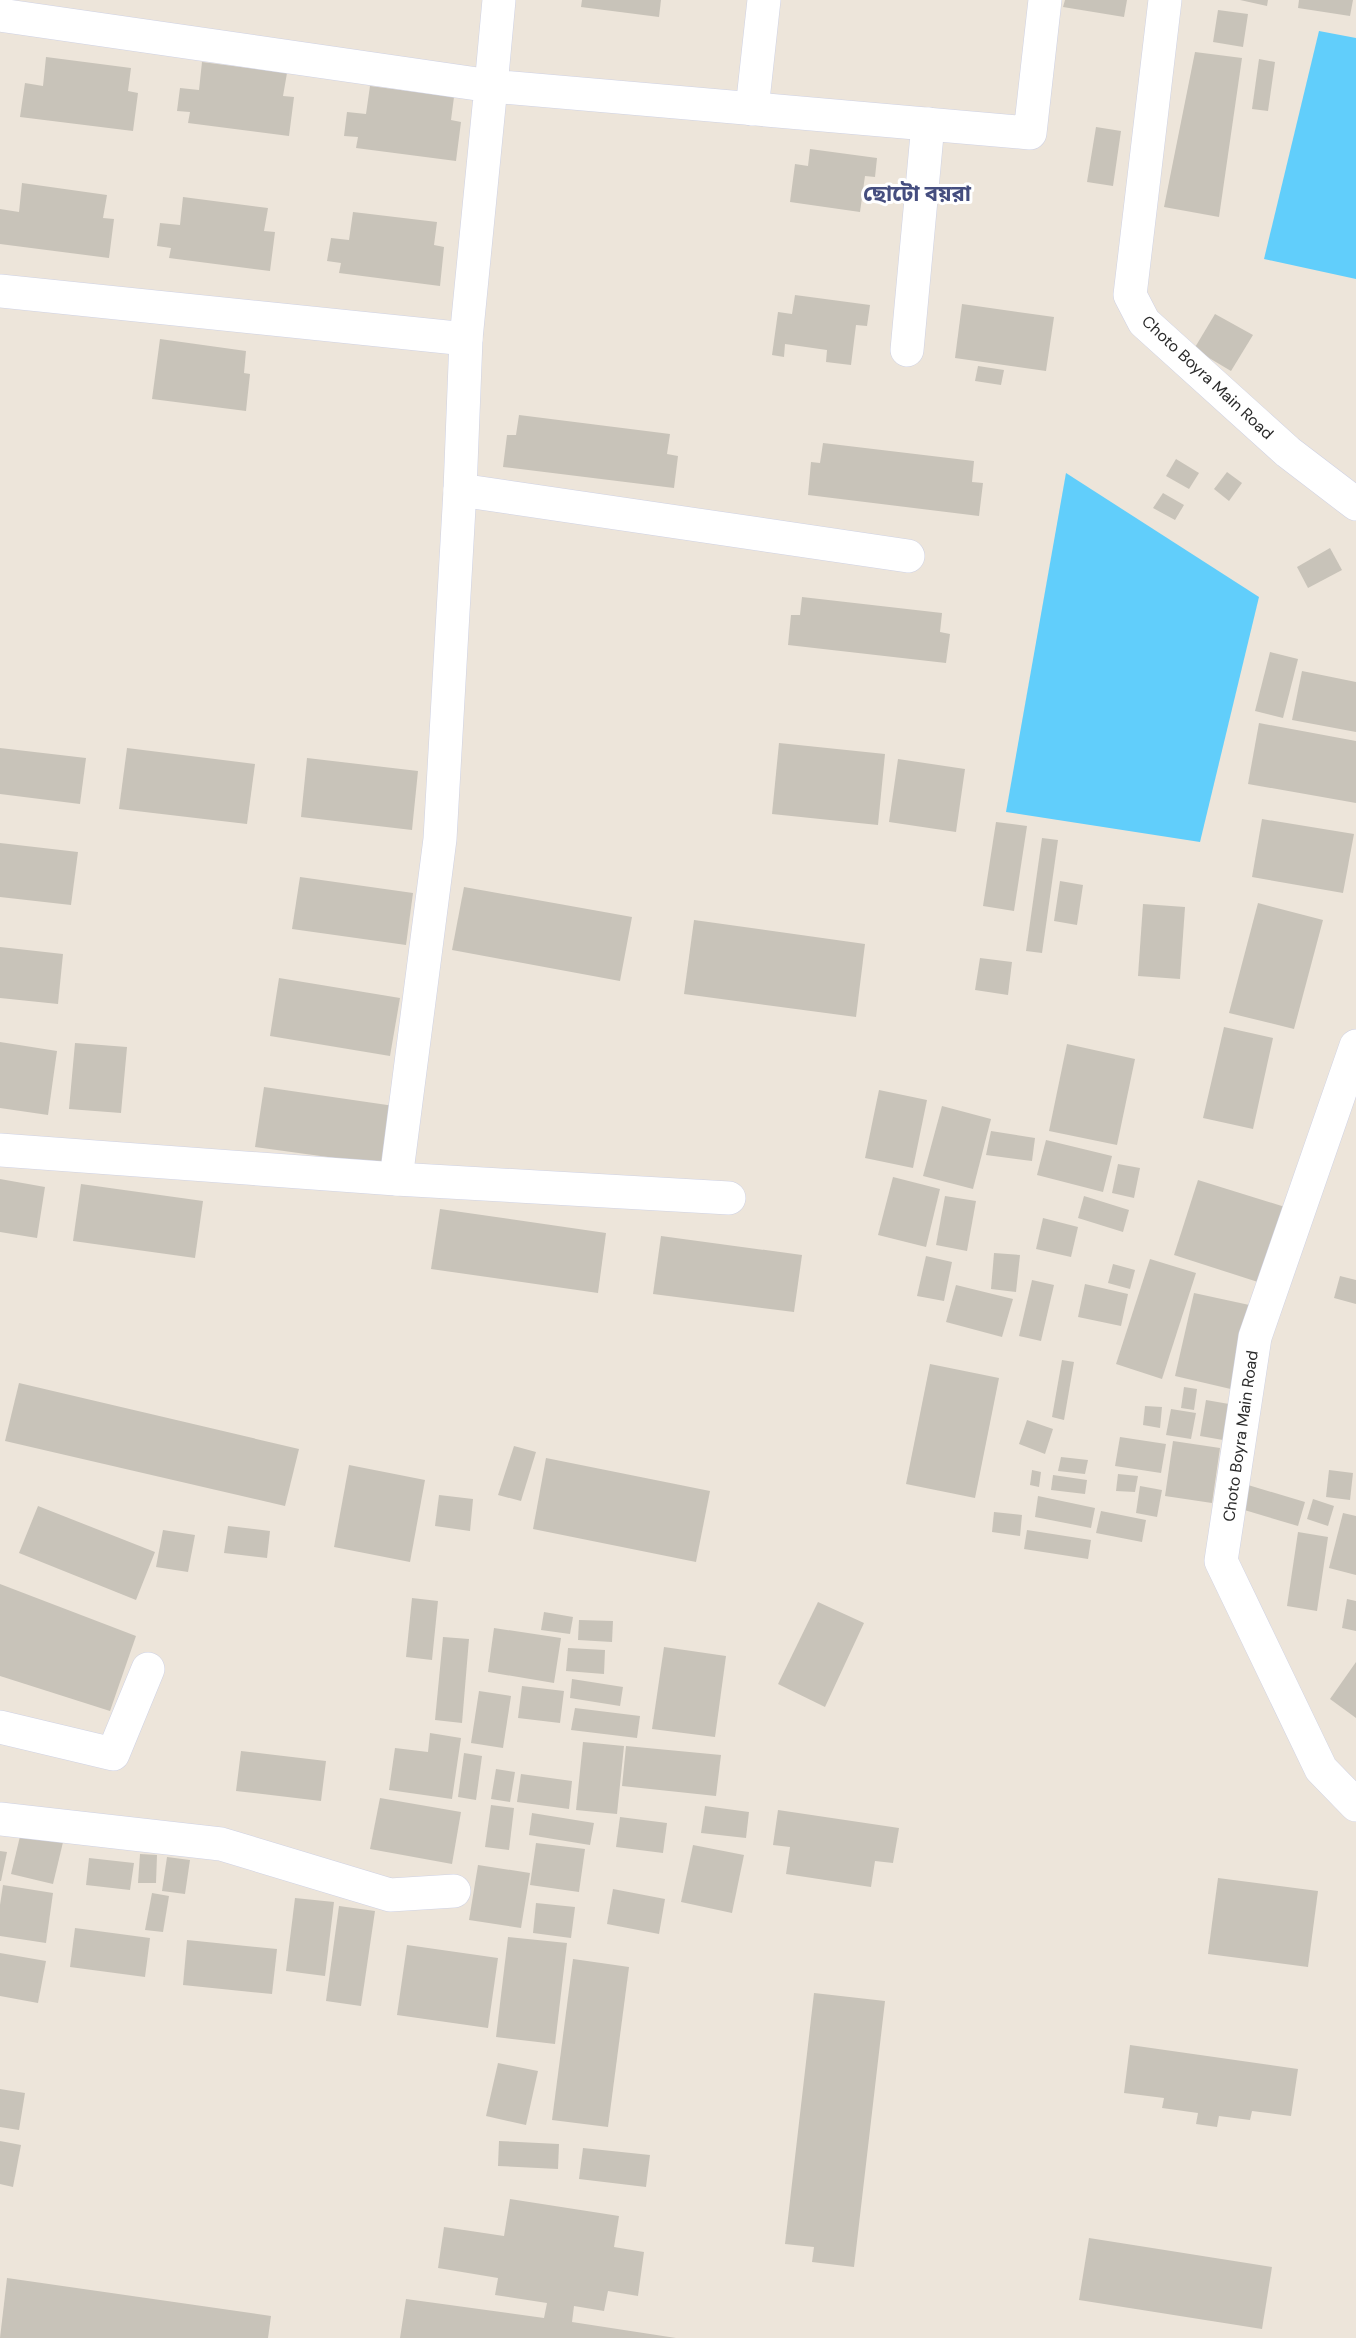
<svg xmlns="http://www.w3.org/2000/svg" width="1356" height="2338" viewBox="0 0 1356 2338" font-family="'DM Sans','Noto Sans Bengali',sans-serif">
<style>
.water{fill:#61cefb}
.building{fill:#c8c3b9}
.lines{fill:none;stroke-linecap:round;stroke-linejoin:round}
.minor-casing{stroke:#cfd2e4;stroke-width:34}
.minor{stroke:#fff;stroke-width:33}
.labels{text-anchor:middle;stroke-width:6;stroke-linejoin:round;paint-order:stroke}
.street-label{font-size:16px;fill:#2a2a2a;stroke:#fff}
.district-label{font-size:22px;font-weight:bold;fill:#454e7f;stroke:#fff}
</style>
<rect width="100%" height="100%" fill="#ede5da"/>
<!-- water -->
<g class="water">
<polygon points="1319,31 1356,38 1356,279 1264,259"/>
<polygon points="1066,473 1259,597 1200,842 1006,812"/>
</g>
<!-- building -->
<g class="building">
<polygon points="582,0 661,0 659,17 581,7"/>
<polygon points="1065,0 1127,0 1124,17 1063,7"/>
<polygon points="1240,0 1268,0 1267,6"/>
<polygon points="1299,0 1353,0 1350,16 1298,8"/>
<polygon points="1218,10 1248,14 1243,47 1213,42"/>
<polygon points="1195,52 1242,58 1219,217 1164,207"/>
<polygon points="46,57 131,68 128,91 138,93 133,131 20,117 25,83 43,86"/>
<polygon points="1259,59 1275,62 1268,111 1252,109"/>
<polygon points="202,62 287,73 283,96 294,97 289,136 188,123 190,112 177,111 180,88 199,90"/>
<polygon points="370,86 454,97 451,120 461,122 456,161 356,148 358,137 344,136 347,112 366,114"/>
<polygon points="1096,127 1121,131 1113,186 1087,182"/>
<polygon points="810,149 877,158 875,177 865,176 860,212 790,202 795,164 808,166"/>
<polygon points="22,183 107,195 103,218 114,219 109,258 0,244 0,209 19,212"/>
<polygon points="183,197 268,208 264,231 275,232 270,271 169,258 171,248 157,246 160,223 180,225"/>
<polygon points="353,212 437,222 434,245 444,247 440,286 339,273 341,263 327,261 331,238 349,240"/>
<polygon points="795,295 870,305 867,326 856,325 851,365 826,362 827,350 785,344 784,357 772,355 778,312 792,314"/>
<polygon points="962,304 1054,317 1046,371 955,358"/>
<polygon points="1215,314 1253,335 1231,371 1194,349"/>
<polygon points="160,339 246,351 244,373 250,374 246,411 152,399"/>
<polygon points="978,366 1004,370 1001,385 975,381"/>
<polygon points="519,415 670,434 667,454 678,456 674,488 503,467 507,435 516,435"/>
<polygon points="823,443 974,461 972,482 983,483 979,516 808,495 811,462 820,463"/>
<polygon points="1176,459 1199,473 1189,489 1166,476"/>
<polygon points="1227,472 1242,483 1229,501 1214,489"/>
<polygon points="1163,493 1184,505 1175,520 1153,508"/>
<polygon points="1330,548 1342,570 1308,588 1297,567"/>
<polygon points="802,597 942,613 940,632 950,634 946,663 788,645 791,615 800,615"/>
<polygon points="1270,652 1298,659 1283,718 1255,711"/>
<polygon points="1302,671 1356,682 1356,732 1292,720"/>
<polygon points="1259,723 1356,741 1356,803 1248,784"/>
<polygon points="779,743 885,754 878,825 772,814"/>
<polygon points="0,748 86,758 80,804 0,794"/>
<polygon points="127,748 255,764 247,824 119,809"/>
<polygon points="307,758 418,771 412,830 301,817"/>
<polygon points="898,759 965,769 956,832 889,822"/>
<polygon points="1262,819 1354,834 1343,893 1252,877"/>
<polygon points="996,822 1027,826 1014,911 983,906"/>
<polygon points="1042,838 1058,840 1042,953 1026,951"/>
<polygon points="0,843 78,852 71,905 0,897"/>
<polygon points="300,877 413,893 406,945 292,929"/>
<polygon points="1060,881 1083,885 1077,925 1054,921"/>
<polygon points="464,887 632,917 620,981 452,950"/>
<polygon points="1258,903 1323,920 1294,1029 1229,1013"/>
<polygon points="1143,904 1185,907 1180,979 1138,976"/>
<polygon points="694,920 865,944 856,1017 684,994"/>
<polygon points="0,947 63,954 58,1004 0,998"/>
<polygon points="980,958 1012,962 1008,995 975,990"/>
<polygon points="279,978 400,998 390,1056 270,1036"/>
<polygon points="1224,1027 1273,1038 1253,1129 1203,1118"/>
<polygon points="0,1042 57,1051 48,1115 0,1108"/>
<polygon points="75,1043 127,1047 121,1113 69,1109"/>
<polygon points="1067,1044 1135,1059 1117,1145 1049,1131"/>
<polygon points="264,1087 401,1107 393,1166 255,1147"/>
<polygon points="879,1090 927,1100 913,1168 865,1158"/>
<polygon points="942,1106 991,1119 973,1189 923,1176"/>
<polygon points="991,1131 1035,1138 1032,1161 986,1155"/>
<polygon points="1046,1140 1112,1156 1103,1192 1037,1175"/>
<polygon points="1118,1164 1140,1168 1134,1198 1112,1193"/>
<polygon points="893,1177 940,1189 926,1247 878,1235"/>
<polygon points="0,1179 45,1187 37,1238 0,1232"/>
<polygon points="1198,1180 1285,1207 1261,1283 1174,1255"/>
<polygon points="81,1184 203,1201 195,1258 73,1241"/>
<polygon points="945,1196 976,1201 967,1251 936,1245"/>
<polygon points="1084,1196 1129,1210 1123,1232 1078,1218"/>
<polygon points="440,1209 606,1233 598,1293 431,1269"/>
<polygon points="1043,1218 1078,1227 1071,1257 1036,1249"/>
<polygon points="661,1236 802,1255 794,1312 653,1294"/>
<polygon points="994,1253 1020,1255 1016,1292 991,1289"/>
<polygon points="926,1256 952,1262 944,1301 917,1296"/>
<polygon points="1150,1259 1196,1273 1162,1379 1116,1364"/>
<polygon points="1113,1264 1135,1270 1130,1289 1108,1283"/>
<polygon points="1340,1276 1356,1280 1356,1304 1334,1298"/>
<polygon points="1032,1280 1054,1285 1041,1341 1019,1336"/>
<polygon points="1085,1284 1128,1294 1121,1326 1078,1317"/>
<polygon points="956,1285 1013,1299 1002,1337 946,1322"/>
<polygon points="1194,1293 1254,1306 1235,1390 1175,1376"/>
<polygon points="1062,1360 1074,1362 1064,1420 1052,1417"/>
<polygon points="930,1364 999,1378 975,1498 906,1484"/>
<polygon points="19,1383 299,1449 285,1506 5,1441"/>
<polygon points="1184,1387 1197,1389 1194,1410 1181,1408"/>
<polygon points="1206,1400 1229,1404 1223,1440 1200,1436"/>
<polygon points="1145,1406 1162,1407 1160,1428 1143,1425"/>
<polygon points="1171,1409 1196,1413 1191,1439 1166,1435"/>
<polygon points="1027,1420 1053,1429 1045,1454 1019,1444"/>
<polygon points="1120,1437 1166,1444 1161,1473 1115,1466"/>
<polygon points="1173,1441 1220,1448 1212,1503 1165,1496"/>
<polygon points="514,1446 536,1452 521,1501 498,1495"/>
<polygon points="1061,1457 1088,1460 1085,1474 1058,1471"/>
<polygon points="546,1458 710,1491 696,1562 533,1529"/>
<polygon points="349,1465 425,1480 410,1562 334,1547"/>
<polygon points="1032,1470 1041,1472 1039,1487 1030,1485"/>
<polygon points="1329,1470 1353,1473 1350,1500 1326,1497"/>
<polygon points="1118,1474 1138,1476 1135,1492 1116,1491"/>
<polygon points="1053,1475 1087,1480 1085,1494 1051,1490"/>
<polygon points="1248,1485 1305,1502 1298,1526 1241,1509"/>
<polygon points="1140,1486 1162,1490 1157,1517 1136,1513"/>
<polygon points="439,1495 473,1499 470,1531 435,1526"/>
<polygon points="1038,1496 1095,1508 1091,1528 1035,1517"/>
<polygon points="1313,1499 1334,1506 1328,1526 1307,1519"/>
<polygon points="38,1506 155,1552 136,1600 19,1553"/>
<polygon points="1101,1511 1146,1520 1142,1542 1096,1533"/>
<polygon points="994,1512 1022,1515 1020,1536 992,1532"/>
<polygon points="1343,1513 1356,1516 1356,1575 1329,1568"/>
<polygon points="228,1526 270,1531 267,1558 224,1553"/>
<polygon points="163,1530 195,1535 188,1572 156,1567"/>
<polygon points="1027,1530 1091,1540 1088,1559 1024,1549"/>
<polygon points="1298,1532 1328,1537 1317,1611 1287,1606"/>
<polygon points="0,1584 136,1636 110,1711 0,1676"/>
<polygon points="412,1598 438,1601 432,1660 406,1657"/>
<polygon points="1347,1599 1356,1601 1356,1631 1342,1628"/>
<polygon points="818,1602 864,1623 825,1707 778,1684"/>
<polygon points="544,1612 573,1617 570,1634 541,1630"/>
<polygon points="579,1620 613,1621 612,1642 578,1640"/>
<polygon points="494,1628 561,1638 554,1683 488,1672"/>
<polygon points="443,1637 469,1639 462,1723 435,1720"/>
<polygon points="664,1647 726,1656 715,1737 652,1729"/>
<polygon points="568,1648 605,1650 604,1674 566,1671"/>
<polygon points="1356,1662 1356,1718 1330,1699"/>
<polygon points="572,1679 623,1687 620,1706 570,1698"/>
<polygon points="522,1686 564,1691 560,1723 518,1718"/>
<polygon points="479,1691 511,1696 503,1748 471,1743"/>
<polygon points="575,1708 640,1716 637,1738 571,1730"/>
<polygon points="430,1733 461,1738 452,1799 389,1790 395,1748 428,1752"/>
<polygon points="583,1742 624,1746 617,1814 576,1810"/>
<polygon points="626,1746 721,1755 716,1796 622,1786"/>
<polygon points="241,1751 326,1761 321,1801 236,1791"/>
<polygon points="464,1753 482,1756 476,1800 458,1797"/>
<polygon points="496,1769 515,1772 510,1802 491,1799"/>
<polygon points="521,1774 572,1781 569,1809 517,1802"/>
<polygon points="380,1798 461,1812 452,1864 370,1849"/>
<polygon points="491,1805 514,1808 509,1850 485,1847"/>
<polygon points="705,1806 749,1812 746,1838 701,1833"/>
<polygon points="778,1810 899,1828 893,1863 875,1861 871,1887 786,1874 790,1847 773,1845"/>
<polygon points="532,1813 594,1823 590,1845 529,1835"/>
<polygon points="620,1817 667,1823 663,1853 616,1847"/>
<polygon points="22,1828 64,1838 53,1884 11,1874"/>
<polygon points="536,1843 585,1849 579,1892 530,1885"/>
<polygon points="693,1845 744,1855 732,1913 681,1902"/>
<polygon points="0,1851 7,1852 1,1881 0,1881"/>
<polygon points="140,1854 157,1855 156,1883 138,1883"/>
<polygon points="167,1857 190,1860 185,1894 162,1891"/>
<polygon points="89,1858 134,1863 130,1890 86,1885"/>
<polygon points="478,1865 530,1873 521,1928 469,1920"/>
<polygon points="1218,1878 1318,1891 1308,1967 1208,1954"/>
<polygon points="3,1885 53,1893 46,1943 0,1936 0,1905"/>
<polygon points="613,1889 665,1899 659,1934 607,1924"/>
<polygon points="152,1893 169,1896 163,1932 145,1930"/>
<polygon points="295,1898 334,1902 325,1976 286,1971"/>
<polygon points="536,1903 575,1907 571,1938 533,1933"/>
<polygon points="339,1906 375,1911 361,2006 326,2001"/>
<polygon points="75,1928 150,1938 145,1977 70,1967"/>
<polygon points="508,1937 567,1943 555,2044 496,2037"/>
<polygon points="187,1940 277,1949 272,1994 183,1985"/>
<polygon points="407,1945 498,1958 488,2028 397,2015"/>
<polygon points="0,1953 46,1961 38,2003 0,1996"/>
<polygon points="573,1959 629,1967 608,2127 552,2120"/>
<polygon points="814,1993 885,2001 854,2267 812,2262 814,2247 785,2244"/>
<polygon points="1130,2045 1298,2069 1291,2116 1252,2111 1250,2120 1219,2116 1217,2127 1196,2124 1198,2113 1162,2108 1164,2098 1124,2093"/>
<polygon points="498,2063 538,2071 526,2125 486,2116"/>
<polygon points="0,2089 25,2093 19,2130 0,2127"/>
<polygon points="0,2141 21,2145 13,2187 0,2184"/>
<polygon points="499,2141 559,2144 558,2169 498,2166"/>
<polygon points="583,2148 650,2155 646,2187 579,2179"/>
<polygon points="510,2199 619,2216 614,2247 644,2252 638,2296 608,2291 604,2311 574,2306 572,2322 676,2338 400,2338 406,2299 544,2318 547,2303 495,2295 498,2278 438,2268 444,2227 504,2236"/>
<polygon points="1089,2238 1272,2267 1262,2329 1079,2300"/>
<polygon points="7,2278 271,2316 268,2338 0,2338"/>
</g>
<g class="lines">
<!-- minor casing -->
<g class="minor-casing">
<g id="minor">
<polyline points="499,0 491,86 1030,133 1045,0"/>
<polyline points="1165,0 1130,295 1144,322 1288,452 1356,504"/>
<polyline points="0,15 491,86 466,339 460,490 440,839 396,1179"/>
<polyline points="752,109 764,0"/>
<polyline points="0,291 466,339"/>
<polyline points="907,350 928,124"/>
<polyline points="460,490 908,556"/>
<polyline points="1356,1046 1255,1337 1221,1561 1321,1769 1356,1805"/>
<polyline points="0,1150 396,1179 729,1198"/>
<polyline points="0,1727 113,1754 148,1669"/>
<polyline points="0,1819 221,1844 390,1895 454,1891"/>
</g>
</g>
<!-- minor -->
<use href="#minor" class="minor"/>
</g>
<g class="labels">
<!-- street labels -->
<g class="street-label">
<text transform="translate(1208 377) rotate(43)" y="6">Choto Boyra Main Road</text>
<text transform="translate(1240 1436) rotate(-82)" y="6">Choto Boyra Main Road</text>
</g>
<!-- district labels -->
<g class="district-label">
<text x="917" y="201">ছোটো বয়রা</text>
</g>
</g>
</svg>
